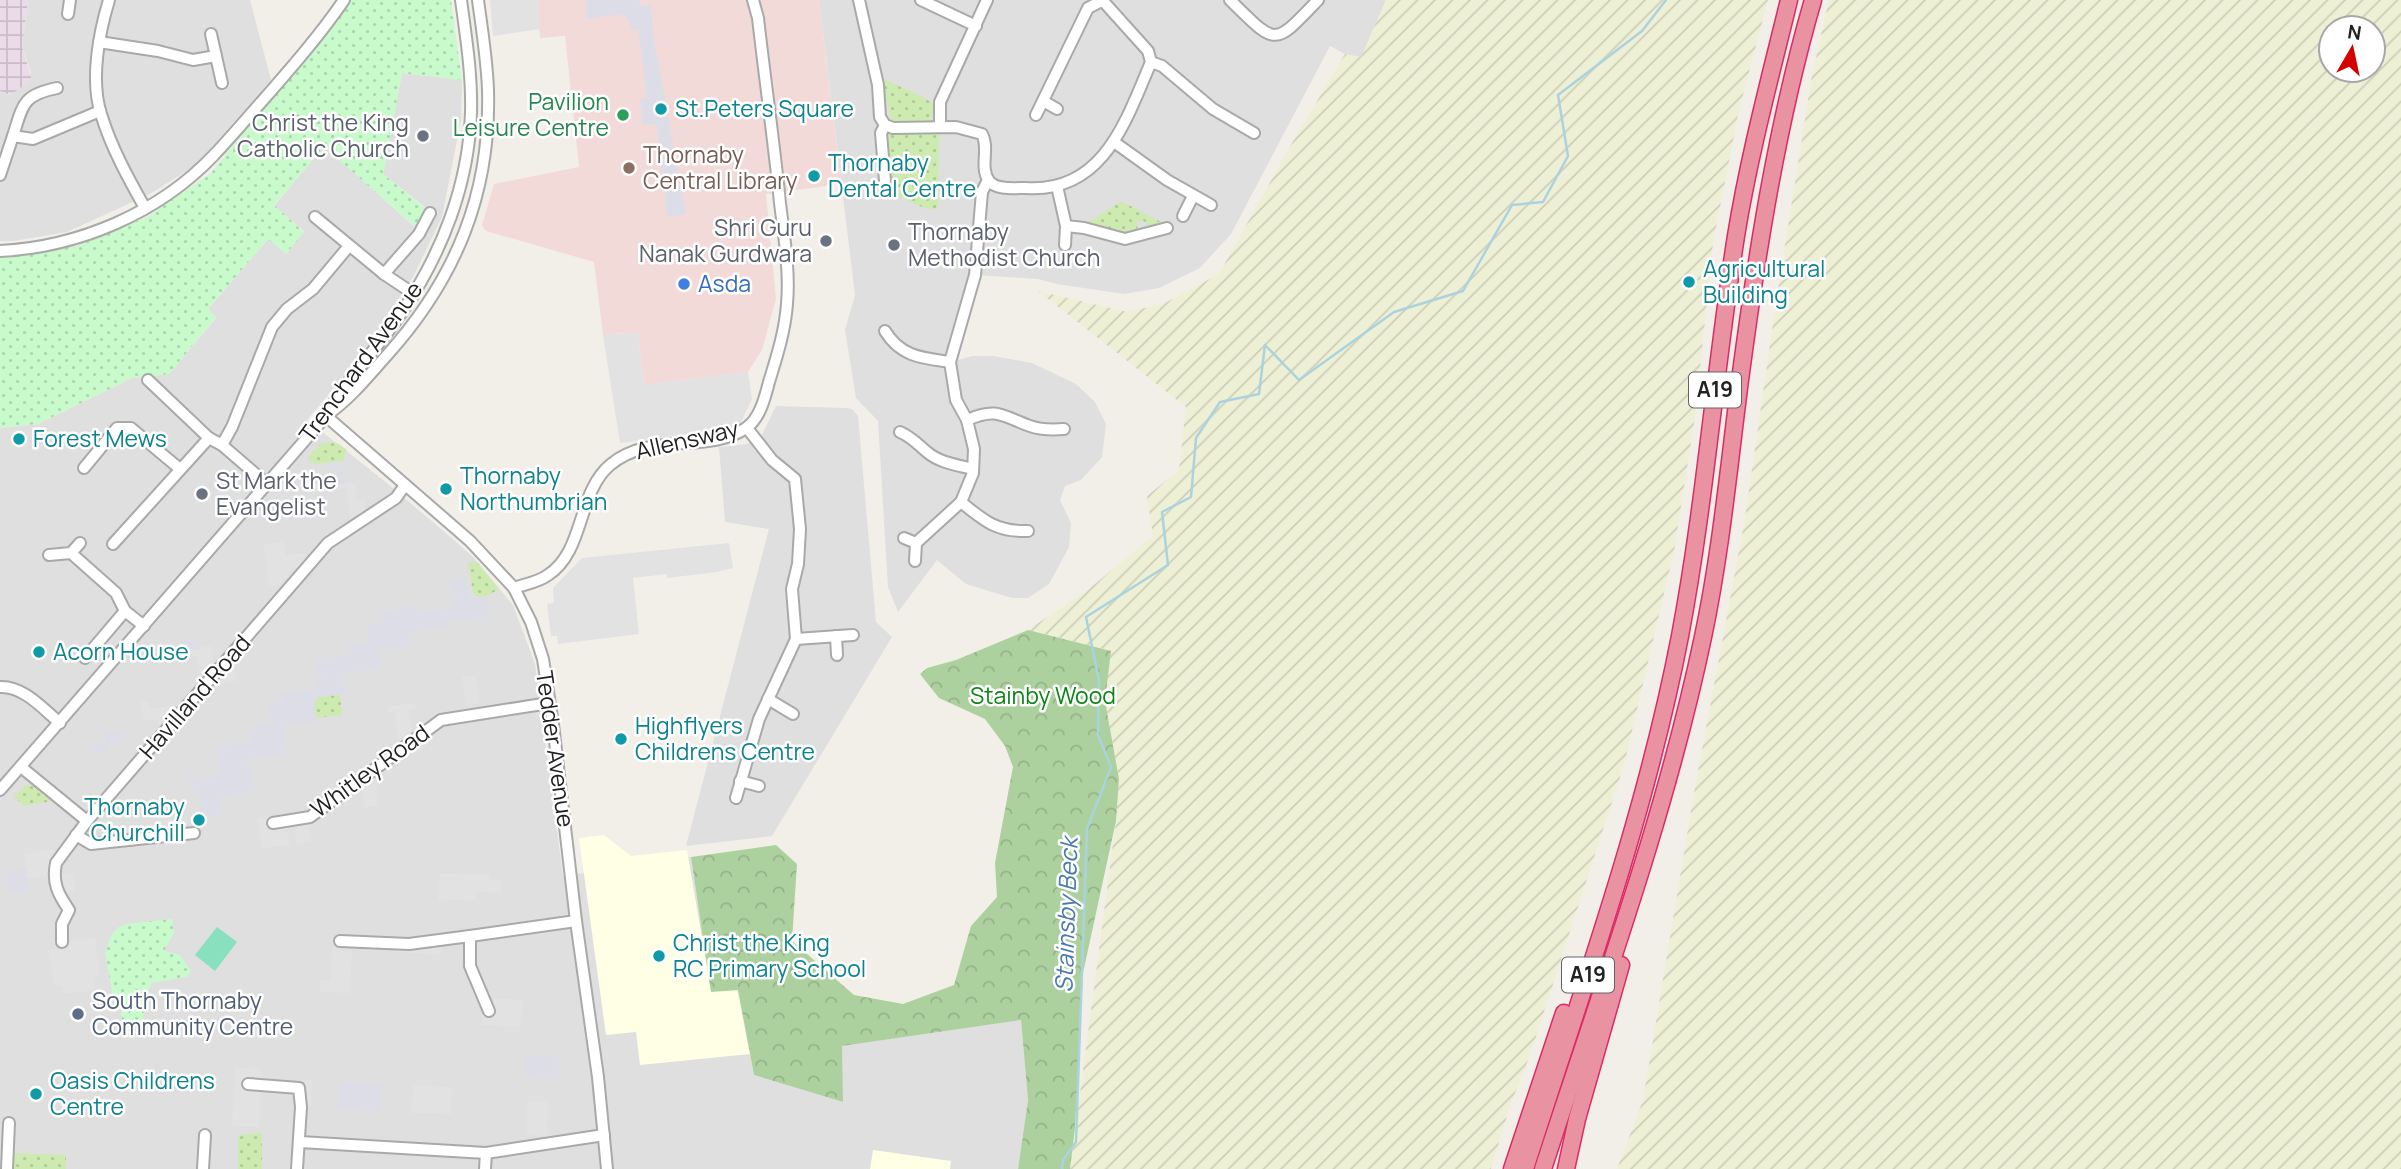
<svg xmlns="http://www.w3.org/2000/svg" width="2401" height="1169" viewBox="0 0 2401 1169" font-family="Manrope,sans-serif">
<style>
.residential{fill:#e0dfdf}
.commercial{fill:#f2dad9}
.industrial{fill:url(#industrial-grid)}
.education{fill:#ffffe5}
.farmland{fill:url(#farmland-furrows);fill-rule:evenodd}
.grass{fill:url(#grass-dots)}
.forest{fill:url(#forest-crowns)}
.park{fill:url(#park-dots)}
.pitch{fill:#88e0be}
.parking{fill:#e2e2e2}
.plaza{fill:#dddde8}
.lines{fill:none;stroke-linecap:round;stroke-linejoin:round}
.stream{stroke:#aad3df;stroke-width:2.5}
.minor-casing{stroke:#a9a9a9;stroke-width:14}
.highway-casing{stroke:#dc2a67;stroke-width:19}
.minor{stroke:#fff;stroke-width:10}
.highway{stroke:#e892a2;stroke-width:16}
.culture-dot{fill:#0f9aa8;stroke:#fff;stroke-width:2.5}
.leisure-dot{fill:#2e9e5b;stroke:#fff;stroke-width:2.5}
.worship-dot{fill:#6b7280;stroke:#fff;stroke-width:2.5}
.education-dot{fill:#8d6e63;stroke:#fff;stroke-width:2.5}
.shop-dot{fill:#3f7fe0;stroke:#fff;stroke-width:2.5}
.service-dot{fill:#5c6f8a;stroke:#fff;stroke-width:2.5}
.labels{text-anchor:middle;stroke-width:5;stroke-linejoin:round;paint-order:stroke}
.shield{fill:#fff;stroke:#646464;stroke-width:2}
.shield-label{font-size:21px;font-weight:bold;fill:#222}
.leisure-label{font-size:23px;fill:#27864d;stroke:#fff;text-anchor:end}
.culture-label{font-size:23px;fill:#0d838f;stroke:#fff;text-anchor:start}
.worship-label{font-size:23px;fill:#5b616d;stroke:#fff;text-anchor:end}
.education-label{font-size:23px;fill:#785e54;stroke:#fff;text-anchor:start}
.shop-label{font-size:23px;fill:#366cbe;stroke:#fff;text-anchor:start}
.street-label{font-size:23px;fill:#222;stroke:#fff}
.park-label{font-size:23px;fill:#0c8416;stroke:#fff}
.service-label{font-size:23px;fill:#4e5e75;stroke:#fff;text-anchor:start}
.water-label{font-size:24px;font-style:italic;fill:#4a7aab;stroke:#fff}
</style>
<defs>
<pattern id="industrial-grid" width="8" height="8" patternUnits="userSpaceOnUse" patternTransform="scale(1.75)"><rect width="8" height="8" fill="#ebdbe8"/><path d="M0 4h8M4 0v8" fill="none" stroke="#c9bcc7"/></pattern>
<pattern id="farmland-furrows" width="10" height="10" patternUnits="userSpaceOnUse" patternTransform="scale(1.75)"><rect width="10" height="10" fill="#eef0d5"/><path d="M-1 1l2-2M0 10L10 0M9 11l2-2" fill="none" stroke="#ccceb7"/></pattern>
<pattern id="grass-dots" width="8" height="8" patternUnits="userSpaceOnUse" patternTransform="scale(1.75)"><rect width="8" height="8" fill="#cdebb0"/><path d="M2 2h.1M6 6h.1" fill="none" stroke="#b0c997" stroke-width="1.8" stroke-linecap="round"/></pattern>
<pattern id="forest-crowns" width="20" height="18" patternUnits="userSpaceOnUse" patternTransform="scale(1.75)"><rect width="20" height="18" fill="#add19e"/><path d="M2 6a3 3 0 1 1 6 0M12 15a3 3 0 1 1 6 0" fill="none" stroke="#95b388"/></pattern>
<pattern id="park-dots" width="8" height="8" patternUnits="userSpaceOnUse" patternTransform="scale(1.75)"><rect width="8" height="8" fill="#c8facc"/><path d="M2 2h.1M6 6h.1" fill="none" stroke="#acd6af" stroke-width="1.8" stroke-linecap="round"/></pattern>
</defs>
<rect width="100%" height="100%" fill="#f2efe9"/>
<!-- residential -->
<g class="residential">
<polygon points="28,0 250,0 271,80 196,165 150,194 67,232 14,241 0,241 0,91 10,95 31,73 22,46"/>
<polygon points="819,0 1386,0 1361,58 1345,54 1330,46 1231,234 1200,268 1159,288 1124,294 1057,284 1038,279 975,275 950,362 973,356 994,356 1032,363 1076,384 1095,402 1106,424 1102,457 1081,480 1065,486 1060,500 1071,523 1069,547 1049,584 1028,598 1012,598 966,584 937,560 898,612 888,587 878,421 856,398 845,330 855,295"/>
<polygon points="402,73 462,80 461,120 442,217 413,277 361,356 307,420 382,479 454,540 473,557 513,605 535,664 563,876 691,857 711,991 737,990 754,1075 843,1102 841,1046 1021,1020 1028,1100 1018,1169 0,1169 0,428 38,424 132,378 169,374 216,318 208,309 269,238 286,254 304,231 274,206 324,146 416,228 426,208 383,174"/>
<polygon points="776,406 846,408 852,409 858,416 876,622 892,637 772,836 686,846 769,529 725,522 719,447 747,444 762,435"/>
</g>
<!-- commercial -->
<polygon class="commercial" points="537,0 819,0 841,184 766,194 776,299 762,350 748,372 644,385 638,332 603,335 594,262 486,231 482,225 494,184 579,167 565,36 540,38"/>
<!-- industrial -->
<polygon class="industrial" points="0,0 28,0 22,46 32,80 10,95 0,91"/>
<!-- education -->
<g class="education">
<polygon points="604,835 631,856 687,850 711,991 737,990 750,1054 640,1065 636,1032 606,1035 579,838"/>
<polygon points="873,1150 951,1161 950,1169 870,1169"/>
</g>
<!-- farmland -->
<g class="farmland">
<polygon points="1386,0 1768,0 1739,110 1713,243 1695,417 1674,551 1624,765 1529,1058 1510,1106 1491,1169 1070,1169 1116,821 1119,779 1105,701 1111,651 1028,630 1090,588 1153,536 1147,496 1179,470 1186,407 1038,291 1127,312 1163,304 1219,274 1288,150 1345,54 1361,57"/>
<path d="M1829,0H2401V1169H1617L1643,1100L1694,793L1745,518L1776,302L1812,75ZM2331,28H2373V70H2331Z"/>
</g>
<!-- grass -->
<g class="grass">
<path d="M882,78L935,103L931,119L939,136L938,209C918,210 911,199 892,195L887,141L891,121Z"/>
<polygon points="1121,201 1163,223 1161,227 1149,228 1144,221 1137,222 1138,233 1132,236 1090,226 1087,223"/>
<polygon points="330,442 339,444 347,450 343,461 315,464 307,458 322,443"/>
<polygon points="477,562 499,589 487,596 478,597 473,593 468,563"/>
<polygon points="340,694 342,715 316,718 313,702 320,697"/>
<polygon points="26,785 33,786 52,801 24,806 14,797"/>
<polygon points="262,1133 262,1169 238,1169 238,1135"/>
<polygon points="8,1153 66,1155 66,1169 7,1169"/>
</g>
<!-- forest -->
<polygon class="forest" points="1028,630 1111,651 1105,701 1119,779 1116,821 1083,973 1075,1128 1070,1169 1018,1169 1028,1100 1021,1020 842,1046 843,1102 754,1075 738,990 711,992 691,857 776,845 797,864 792,941 854,995 903,1004 954,985 971,926 997,897 995,863 1013,767 1005,746 985,719 939,698 920,674 927,668 956,660"/>
<!-- park -->
<g class="park">
<polygon points="349,0 451,0 462,80 402,73 383,174 426,209 417,228 324,147 274,205 304,232 286,254 268,239 208,309 216,317 169,374 132,378 38,424 0,428 0,258 77,246 147,217 211,173"/>
<polygon points="172,919 174,933 164,951 180,955 191,971 187,977 151,983 142,1022 122,1020 120,1004 113,997 105,953 112,934 117,928 127,924"/>
</g>
<!-- pitch -->
<polygon class="pitch" points="217,927 237,942 215,971 195,955"/>
<!-- parking -->
<g class="parking">
<polygon points="490,0 538,0 540,29 493,36"/>
<polygon points="638,332 644,385 748,372 752,399 738,428 620,443 603,335"/>
<polygon points="355,482 357,500 365,500 366,510 350,518 346,488 334,489 333,485"/>
<polygon points="285,541 286,555 306,553 306,558 279,585 269,586 264,544"/>
<polygon points="729,543 733,568 717,572 667,578 666,574 633,578 639,634 558,644 557,636 551,636 547,604 554,603 553,588 582,558"/>
<polygon points="211,646 213,664 201,679 196,656 188,656 187,650"/>
<polygon points="233,662 237,681 222,683 221,675"/>
<polygon points="476,675 480,704 466,706 462,677"/>
<polygon points="149,701 150,709 172,706 173,712 159,727 158,719 143,721 141,702"/>
<polygon points="416,703 416,708 409,710 412,731 398,740 395,712 389,713 388,706"/>
<polygon points="372,777 376,779 379,806 365,808 361,786"/>
<polygon points="286,814 290,845 262,849 257,818"/>
<polygon points="308,817 311,842 297,844 294,820"/>
<polygon points="185,818 186,834 157,837 155,821"/>
<polygon points="51,849 62,854 55,876 73,873 75,891 59,895 54,876 27,879 24,854"/>
<polygon points="440,873 489,875 490,879 502,880 501,893 477,892 476,901 438,899"/>
<polygon points="95,938 100,976 93,978 95,990 64,994 62,985 54,986 48,950 63,948 62,942"/>
<polygon points="441,939 441,955 394,952 395,943"/>
<polygon points="332,947 352,948 350,993 320,992 321,980 331,980"/>
<polygon points="494,998 523,1000 521,1027 481,1025 483,1011 493,1011"/>
<polygon points="235,1068 262,1069 259,1127 232,1126"/>
<polygon points="300,1080 312,1080 311,1107 301,1107"/>
<polygon points="413,1085 452,1087 451,1114 411,1113"/>
<polygon points="527,1101 548,1101 547,1136 526,1135"/>
</g>
<!-- plaza -->
<g class="plaza">
<polygon points="585,0 638,0 641,6 651,5 653,33 686,214 667,217 656,124 642,125 640,99 647,98 638,29 631,30 629,20 622,14 587,19"/>
<polygon points="343,464 347,483 332,485 331,476 337,475 336,470 330,471 330,465"/>
<polygon points="465,579 468,598 487,596 490,622 479,623 477,617 448,621 448,627 412,632 412,634 408,635 409,641 413,640 413,645 379,650 381,668 345,673 345,676 341,677 342,682 346,681 348,694 320,697 314,701 316,721 283,726 287,753 251,759 251,761 247,762 247,767 252,767 254,780 250,781 250,786 255,786 256,791 220,796 223,815 203,818 199,790 186,791 186,788 192,787 191,782 185,782 185,779 220,776 216,746 252,742 251,731 257,730 256,725 271,723 269,704 283,703 282,693 318,689 317,678 322,677 322,672 316,672 315,659 350,655 349,645 369,643 367,624 383,622 381,611 420,605 421,612 453,608 452,597 457,597 457,592 451,592 450,581"/>
<polygon points="199,638 200,648 181,651 180,641"/>
<polygon points="123,731 125,741 107,744 107,751 88,753 87,745 106,743 105,733"/>
<polygon points="26,869 28,891 10,894 6,872"/>
<polygon points="525,1055 560,1057 559,1079 524,1077"/>
<polygon points="340,1082 382,1084 381,1112 338,1109"/>
</g>
<g class="lines">
<!-- stream -->
<polyline class="stream" points="1062,1169 1063,1160 1076,1142 1087,829 1111,767 1098,735 1099,680 1086,617 1168,565 1162,512 1191,497 1196,438 1220,402 1259,394 1265,345 1299,380 1394,312 1463,291 1512,205 1543,202 1568,156 1558,95 1642,31 1666,0"/>
<!-- minor casing -->
<g class="minor-casing">
<g id="minor">
<path d="M109,0C99,33 90,80 101,114C111,147 128,178 145,208"/>
<polyline points="859,0 878,85 880,117 885,125"/>
<polyline points="921,0 976,26"/>
<path d="M1230,0C1277,46 1273,47 1318,0"/>
<polyline points="1103,1 1148,51 1151,62 1162,66 1213,109 1254,133"/>
<polyline points="68,14 70,0"/>
<polyline points="211,34 222,83"/>
<polyline points="99,42 158,51 193,60 216,56"/>
<polyline points="1043,101 1057,109"/>
<polyline points="1036,115 1088,8 1103,0"/>
<path d="M885,125L893,128L956,127L982,134C990,148 979,167 989,181C996,190 1014,188 1025,188C1103,194 1126,121 1151,62"/>
<polyline points="940,126 940,102 987,0"/>
<path d="M13,136C23,105 22,95 57,88"/>
<polyline points="1114,142 1167,180 1211,205"/>
<polyline points="0,175 13,136 33,139 100,111"/>
<polyline points="885,181 881,133 885,125"/>
<polyline points="1057,186 1066,226 1084,228 1125,239 1167,228"/>
<polyline points="1183,216 1193,196"/>
<polyline points="315,217 384,274 414,294"/>
<polyline points="1065,245 1066,226"/>
<path d="M0,251C79,247 159,213 214,155C231,137 247,118 264,99C292,67 320,35 344,0"/>
<polyline points="384,274 419,234 430,213"/>
<path d="M885,331C901,357 922,358 950,362"/>
<polyline points="148,380 209,438 222,445 267,484"/>
<path d="M328,414C352,397 369,375 388,354C456,278 491,193 488,90C487,60 482,30 478,0"/>
<polyline points="326,416 470,541 514,588 531,622 543,659 553,724 576,921 598,1077 607,1169"/>
<path d="M967,420C997,407 1002,416 1030,426C1041,430 1052,430 1064,429"/>
<path d="M900,432C913,438 916,443 927,452C940,463 957,465 973,469"/>
<polyline points="222,445 232,427 272,327 287,309 313,289 349,246"/>
<polyline points="84,468 117,428 131,428 180,469"/>
<path d="M961,502C984,521 997,532 1028,531"/>
<polyline points="904,538 916,543 915,561"/>
<polyline points="916,543 961,502 973,473 974,449 967,420 956,400 950,362 975,275 982,192 988,180"/>
<polyline points="113,544 209,438"/>
<polyline points="71,553 116,593 125,611"/>
<polyline points="49,555 71,553 80,543"/>
<path d="M514,588C525,584 539,582 548,575C585,551 577,493 610,465C650,431 709,454 746,428C760,419 765,397 769,382C777,356 785,331 787,304C790,271 784,236 780,203C774,142 765,80 758,18L753,0"/>
<polyline points="836,636 837,655"/>
<polyline points="796,639 853,635"/>
<polyline points="85,658 125,611 144,626"/>
<path d="M0,687C24,686 43,709 60,723"/>
<polyline points="768,699 793,714"/>
<polyline points="21,767 87,821"/>
<polyline points="740,781 759,786"/>
<path d="M0,790L326,416C347,378 378,348 402,312C442,253 469,184 471,112C472,74 466,37 461,0"/>
<polyline points="736,798 759,719 796,639 792,589 798,564 800,529 795,479 772,460 747,428"/>
<polyline points="273,823 310,817 441,720 549,703"/>
<polyline points="76,835 91,844 194,833"/>
<polyline points="340,941 409,944 470,936"/>
<path d="M62,942V924L69,910C58,894 52,883 56,863L87,821L328,543L396,498L405,485"/>
<polyline points="489,1011 470,966 470,936 576,921"/>
<polyline points="248,1084 299,1088 301,1107 297,1169"/>
<polyline points="300,1142 486,1153 604,1135"/>
<polyline points="7,1169 9,1123"/>
<polyline points="203,1169 205,1135"/>
<polyline points="485,1169 486,1153"/>
</g>
</g>
<!-- highway casing -->
<g class="highway-casing">
<g id="highway">
<polyline points="1512,1169 1564,1013"/>
<path d="M1525,1169C1581,993 1645,818 1680,636C1705,504 1715,369 1736,236C1749,156 1770,78 1789,0"/>
<path d="M1543,1169C1600,993 1665,818 1703,637C1721,552 1729,465 1740,380C1757,252 1777,124 1813,0"/>
<polyline points="1566,1169 1577,1119 1621,965"/>
</g>
</g>
<!-- minor -->
<use href="#minor" class="minor"/>
<!-- highway -->
<use href="#highway" class="highway"/>
</g>
<!-- markers -->
<g class="culture-dot">
<circle cx="661" cy="109" r="7"/>
<circle cx="814" cy="176" r="7"/>
<circle cx="1689" cy="282" r="7"/>
<circle cx="19" cy="439" r="7"/>
<circle cx="446" cy="489" r="7"/>
<circle cx="39" cy="652" r="7"/>
<circle cx="621" cy="739" r="7"/>
<circle cx="199" cy="820" r="7"/>
<circle cx="659" cy="956" r="7"/>
<circle cx="36" cy="1094" r="7"/>
</g>
<circle class="leisure-dot" cx="623" cy="115" r="7"/>
<g class="worship-dot">
<circle cx="423" cy="136" r="7"/>
<circle cx="826" cy="241" r="7"/>
<circle cx="894" cy="245" r="7"/>
<circle cx="202" cy="494" r="7"/>
</g>
<circle class="education-dot" cx="629" cy="168" r="7"/>
<circle class="shop-dot" cx="684" cy="284" r="7"/>
<circle class="service-dot" cx="78" cy="1014" r="7"/>
<g class="labels">
<!-- shield labels -->
<g class="shield">
<rect x="1689" y="372.5" width="52" height="35" rx="5"/>
<rect x="1562" y="957.5" width="52" height="35" rx="5"/>
</g>
<g class="shield-label">
<text x="1715" y="397">A19</text>
<text x="1588" y="982">A19</text>
</g>
<!-- leisure labels -->
<g class="leisure-label">
<text x="609" y="110">Pavilion<tspan x="609" dy="26">Leisure Centre</tspan></text>
</g>
<!-- culture labels -->
<g class="culture-label">
<text x="675" y="117">St.Peters Square</text>
<text x="828" y="171">Thornaby<tspan x="828" dy="26">Dental Centre</tspan></text>
<text x="1703" y="277">Agricultural<tspan x="1703" dy="26">Building</tspan></text>
<text x="33" y="447">Forest Mews</text>
<text x="460" y="484">Thornaby<tspan x="460" dy="26">Northumbrian</tspan></text>
<text x="53" y="660">Acorn House</text>
<text x="635" y="734">Highflyers<tspan x="635" dy="26">Childrens Centre</tspan></text>
<text x="185" y="815" text-anchor="end">Thornaby<tspan x="185" dy="26">Churchill</tspan></text>
<text x="673" y="951">Christ the King<tspan x="673" dy="26">RC Primary School</tspan></text>
<text x="50" y="1089">Oasis Childrens<tspan x="50" dy="26">Centre</tspan></text>
</g>
<!-- worship labels -->
<g class="worship-label">
<text x="409" y="131">Christ the King<tspan x="409" dy="26">Catholic Church</tspan></text>
<text x="812" y="236">Shri Guru<tspan x="812" dy="26">Nanak Gurdwara</tspan></text>
<text x="908" y="240" text-anchor="start">Thornaby<tspan x="908" dy="26">Methodist Church</tspan></text>
<text x="216" y="489" text-anchor="start">St Mark the<tspan x="216" dy="26">Evangelist</tspan></text>
</g>
<!-- education labels -->
<g class="education-label">
<text x="643" y="163">Thornaby<tspan x="643" dy="26">Central Library</tspan></text>
</g>
<!-- shop labels -->
<g class="shop-label">
<text x="698" y="292">Asda</text>
</g>
<!-- street labels -->
<g class="street-label">
<text transform="translate(361 362) rotate(-54)" y="8">Trenchard Avenue</text>
<text transform="translate(687 440) rotate(-13)" y="8">Allensway</text>
<text transform="translate(195 697) rotate(-49)" y="8">Havilland Road</text>
<text transform="translate(555 749) rotate(82)" y="8">Tedder Avenue</text>
<text transform="translate(370 771) rotate(-36)" y="8">Whitley Road</text>
</g>
<!-- park labels -->
<g class="park-label">
<text x="1043" y="704">Stainby Wood</text>
</g>
<!-- service labels -->
<g class="service-label">
<text x="92" y="1009">South Thornaby<tspan x="92" dy="26">Community Centre</tspan></text>
</g>
<!-- water labels -->
<g class="water-label">
<text transform="translate(1067 915) rotate(-88)" y="8">Stainsby Beck</text>
</g>
</g>
<!-- north arrow -->
<g transform="translate(2352 49) rotate(9)"><circle r="33" fill="#ffffff" stroke="#a7a7a7" stroke-width="2"/>
<path d="M0-5L12 26L0 18L-12 26Z" fill="#d40000"/>
<text y="-10" font-size="19" font-weight="bold" text-anchor="middle" fill="#222222">N</text>
</g>
</svg>
